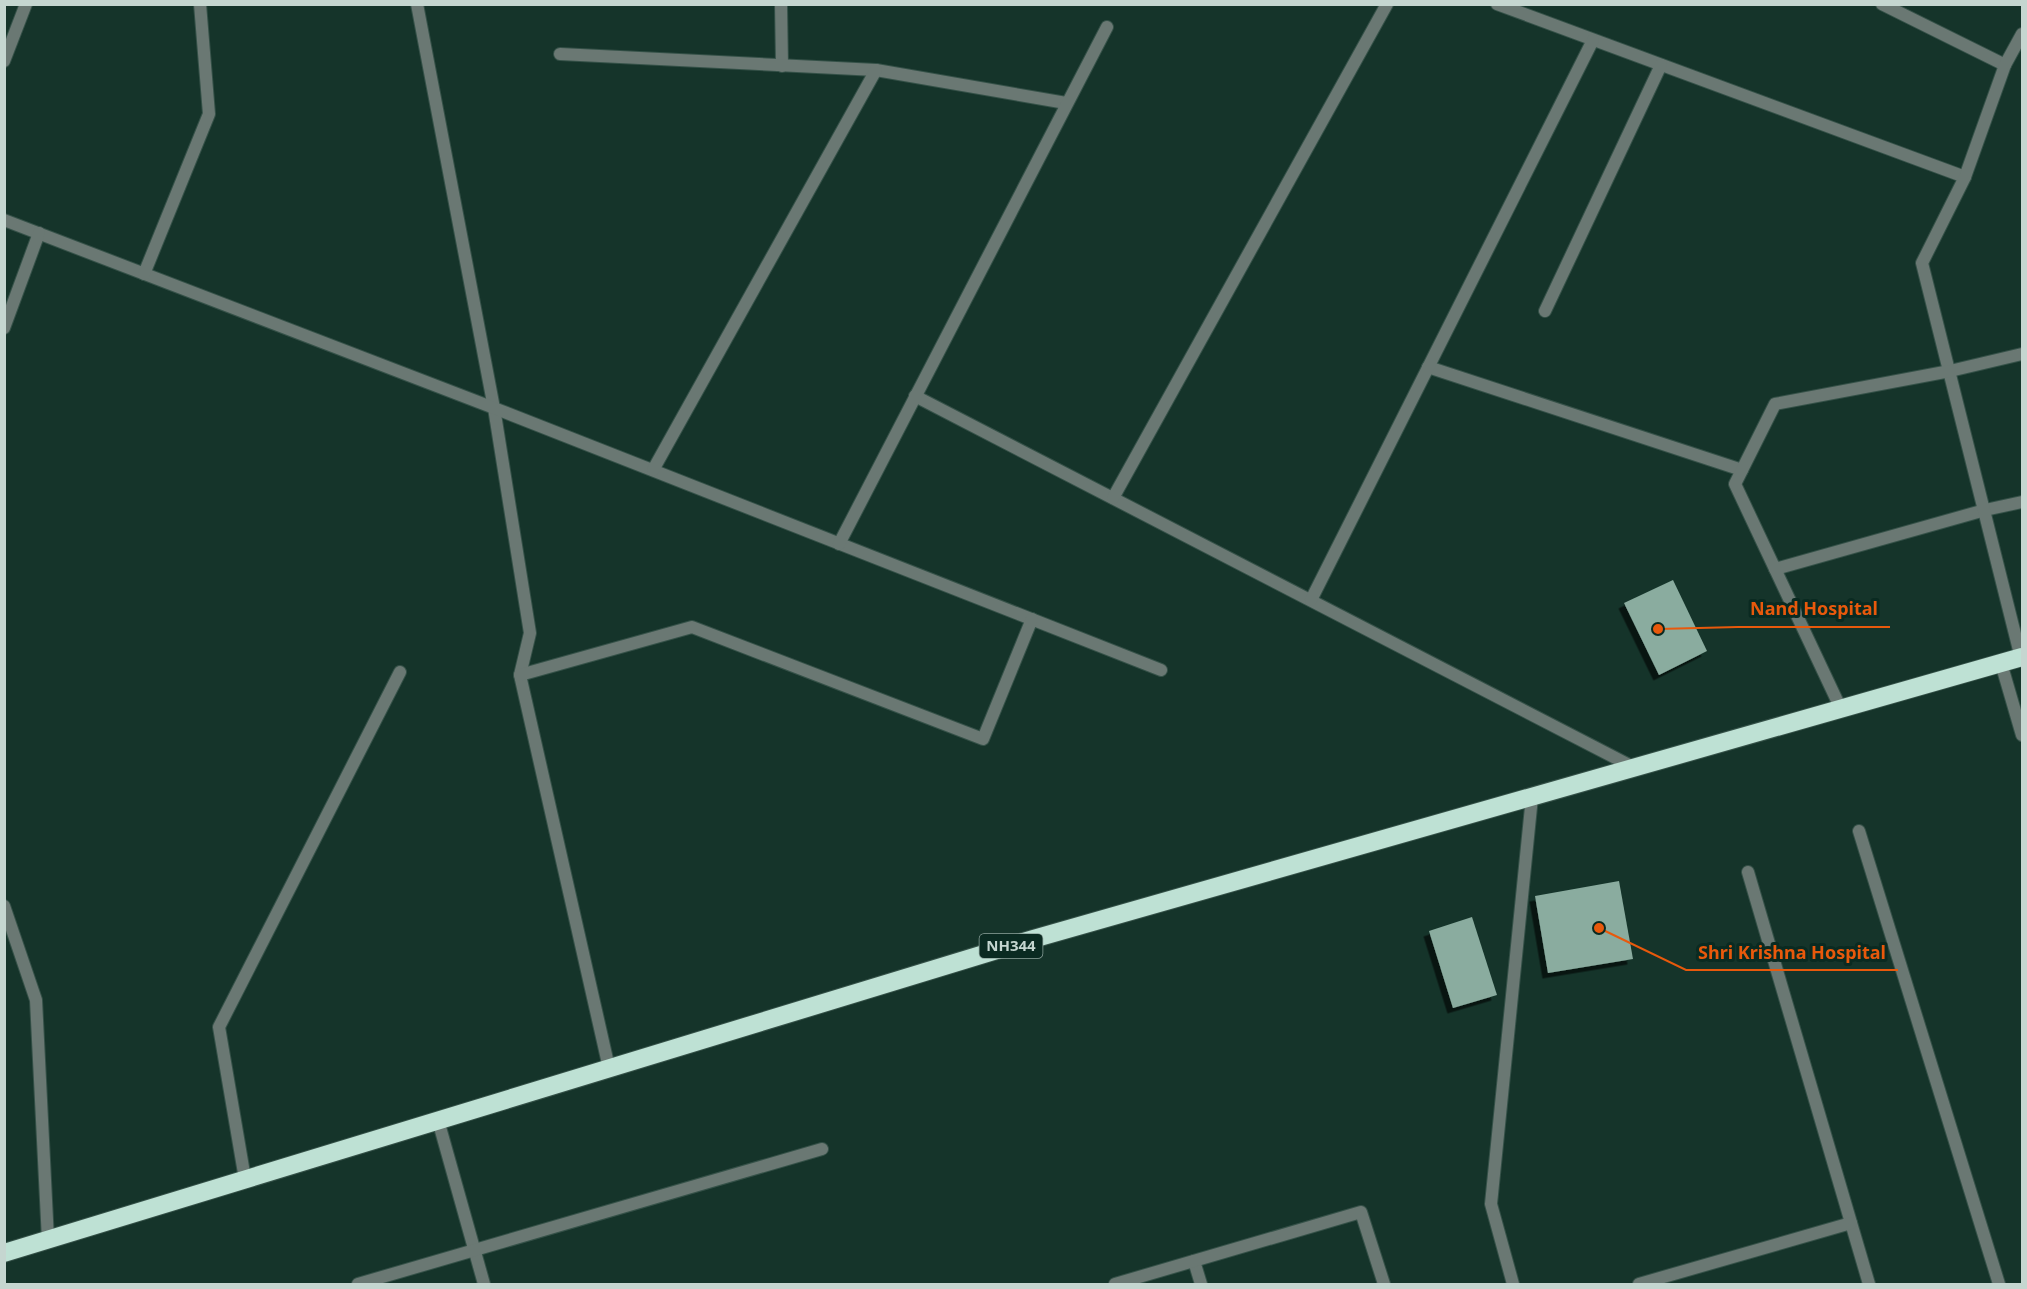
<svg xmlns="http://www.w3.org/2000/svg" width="2027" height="1289" viewBox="0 0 2027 1289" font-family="'Noto Sans',sans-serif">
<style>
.building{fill:#8aac9f;filter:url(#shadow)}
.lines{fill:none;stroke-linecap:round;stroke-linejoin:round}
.street-casing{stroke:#355148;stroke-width:14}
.highway-casing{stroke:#355148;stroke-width:20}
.street{stroke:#6a7873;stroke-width:12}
.highway{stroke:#bee1d4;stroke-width:18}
.labels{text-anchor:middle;stroke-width:6;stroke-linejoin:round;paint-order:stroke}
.shield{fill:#0a2a21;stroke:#8da29c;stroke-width:1.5}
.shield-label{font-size:15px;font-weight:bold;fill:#c5d6d0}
.leader{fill:none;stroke:#e8590c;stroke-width:2}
.callout-dot{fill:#e8590c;stroke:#0a2a21;stroke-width:2}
.callout-label{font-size:18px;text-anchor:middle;font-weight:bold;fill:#e8590c;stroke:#0a2a21;stroke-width:6;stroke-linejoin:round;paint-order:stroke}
</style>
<defs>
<filter id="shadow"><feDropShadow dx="-5.5" dy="5.5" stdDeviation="0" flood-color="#0009"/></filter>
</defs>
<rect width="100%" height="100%" fill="#15342a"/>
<!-- building -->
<g class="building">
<polygon points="1673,580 1707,651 1659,675 1624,603"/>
<polygon points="1619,881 1633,959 1548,973 1535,896"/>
<polygon points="1472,917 1497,995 1453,1008 1429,931"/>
</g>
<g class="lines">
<!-- street casing -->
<g class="street-casing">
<g id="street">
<polyline points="417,4 494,408 530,633 520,675 609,1068"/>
<polyline points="781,4 782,66"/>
<polyline points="1497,4 1965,177"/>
<polyline points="1882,4 2005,65"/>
<polyline points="560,54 876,70 1066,103"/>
<polyline points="4,61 26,4"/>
<polyline points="4,220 494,408 1161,670"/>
<polyline points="144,274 209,114 200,4"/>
<polyline points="1545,311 1661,65"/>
<polyline points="4,328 39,233"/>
<polyline points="1428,367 1742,470"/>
<polyline points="915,396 1635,768"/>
<polyline points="653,470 876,70"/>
<polyline points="1113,498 1387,4"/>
<polyline points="839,544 1107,27"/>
<polyline points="1775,569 1985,510 2022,502"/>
<polyline points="1311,600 1593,40"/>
<polyline points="2021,658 1922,263 1965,177 2005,65 2022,34"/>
<polyline points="2001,663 2022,735"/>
<polyline points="520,675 692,627 983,739 1032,619"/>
<polyline points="1841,709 1735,484 1775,404 1950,371 2022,354"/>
<polyline points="1859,831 1999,1284"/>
<polyline points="1748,872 1869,1284"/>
<polyline points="4,906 36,1000 48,1240"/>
<polyline points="438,1120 484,1284"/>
<polyline points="245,1179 219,1027 400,672"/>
<polyline points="1194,1261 1201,1284"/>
<polyline points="358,1284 822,1149"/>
<polyline points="1115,1284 1361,1212 1384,1284"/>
<polyline points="1513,1284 1491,1204 1532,797"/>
<polyline points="1639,1284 1851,1223"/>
</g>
</g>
<!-- highway casing -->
<g class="highway-casing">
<polyline id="highway" points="4,1253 1033,939 2022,657"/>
</g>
<!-- street -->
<use href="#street" class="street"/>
<!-- highway -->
<use href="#highway" class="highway"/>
</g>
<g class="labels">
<!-- shield labels -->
<rect class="shield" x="979.5" y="934" width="63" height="24" rx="4.5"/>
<g class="shield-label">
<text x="1011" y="951">NH344</text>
</g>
</g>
<!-- callouts -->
<path class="leader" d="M1658 629L1738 627H1890M1599 928L1686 970H1898"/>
<g class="callout-dot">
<circle cx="1658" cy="629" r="6"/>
<circle cx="1599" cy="928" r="6"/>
</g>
<g class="callout-label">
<text x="1814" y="615">Nand Hospital</text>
<text x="1792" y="959">Shri Krishna Hospital</text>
</g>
<!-- border -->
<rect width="2027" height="1289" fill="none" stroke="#c5d6d0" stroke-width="12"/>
</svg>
